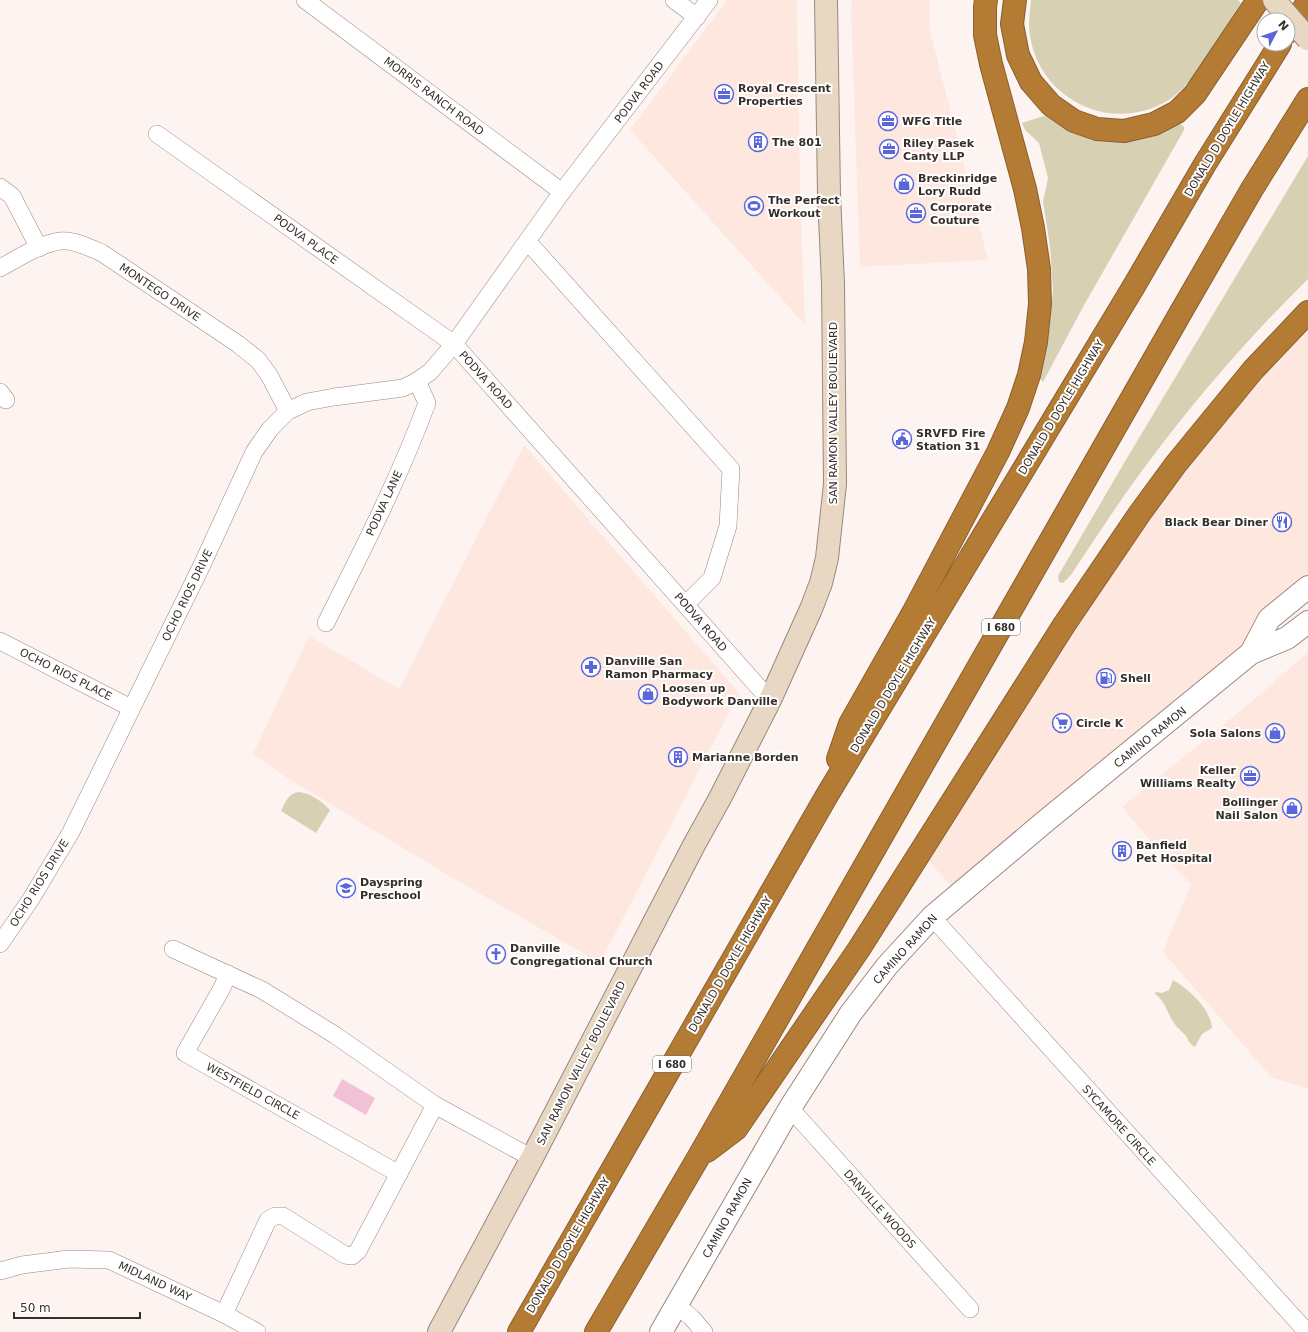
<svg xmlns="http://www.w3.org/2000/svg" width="1308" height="1332" viewBox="0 0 1308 1332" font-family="'DejaVu Sans',sans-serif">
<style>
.built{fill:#fee7de}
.green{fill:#d8d0b3}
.water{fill:#f2c1d5}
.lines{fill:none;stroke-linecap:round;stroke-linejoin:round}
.minor-casing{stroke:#9a877f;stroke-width:18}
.tertiary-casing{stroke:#9a877f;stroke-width:24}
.secondary-casing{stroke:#9a877f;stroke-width:24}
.motorway-casing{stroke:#886031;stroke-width:24}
.minor{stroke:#fff;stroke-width:17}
.tertiary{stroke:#fff;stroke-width:22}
.secondary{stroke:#e8d7c2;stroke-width:22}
.motorway{stroke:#b47b34;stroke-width:22}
.secondary-bridge-casing{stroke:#9a877f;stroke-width:24;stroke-linecap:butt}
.secondary-bridge{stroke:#e8d7c2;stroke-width:22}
.labels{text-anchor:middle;stroke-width:4;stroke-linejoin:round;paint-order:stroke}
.shield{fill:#fff;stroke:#726d6b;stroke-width:1}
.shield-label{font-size:10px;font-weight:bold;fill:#362e2b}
.poi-label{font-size:11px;font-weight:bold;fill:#362e2b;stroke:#fff;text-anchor:start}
.street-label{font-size:11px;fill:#362e2b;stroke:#fff}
</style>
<rect width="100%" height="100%" fill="#fdf4f1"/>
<!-- built -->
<g class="built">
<polygon points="727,0 797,0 800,188 805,325 630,130"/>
<polygon points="852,0 930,0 930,30 988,260 860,267 851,10"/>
<polygon points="1308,312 1308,587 1251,653 959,894 920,852 1064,625"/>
<polygon points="524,445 739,693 600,963 446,874 284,776 253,754 309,636 399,689"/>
<polygon points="1308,652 1308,1089 1271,1077 1163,952 1191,884 1166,859 1122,807 1256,698"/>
</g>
<!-- green -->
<g class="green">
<path d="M1031,0H1238L1241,3C1222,32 1196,84 1167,101C1111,134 1040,100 1030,36C1028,24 1030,12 1031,0Z"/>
<polygon points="1047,115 1146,135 1178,124 1182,125 1184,127 1184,130 1083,307 1043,382 1039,377 1048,341 1053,290 1050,246 1043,202 1048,178 1039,143 1025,130 1022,123"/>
<path d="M1308,156V279C1251,335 1198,396 1150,460C1122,497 1097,536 1071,575L1063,583L1059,582L1058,576L1127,458Z"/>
<path d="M299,792C310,793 323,802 330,810L316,833L281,811C285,803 288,793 299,792Z"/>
<path d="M1173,980C1190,990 1210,1008 1212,1028L1202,1034L1195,1047C1189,1044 1189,1040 1185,1035C1182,1031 1177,1028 1174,1023C1167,1013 1166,1002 1155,994L1156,992L1162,993L1169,990Z"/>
</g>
<!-- water -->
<polygon class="water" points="342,1079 375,1098 366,1115 333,1096"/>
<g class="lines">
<!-- minor casing -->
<g class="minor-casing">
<g id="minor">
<polyline points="305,0 562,192"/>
<polyline points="674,0 697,17"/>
<polyline points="709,0 562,192 454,344 770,700"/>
<polyline points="0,187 12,196 39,248"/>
<polyline points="528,242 731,469 728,526 712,578 686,604"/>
<path d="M0,268C19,258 39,244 60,241C72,239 91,248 102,253L238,344L258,360L269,375L288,411"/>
<polyline points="0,392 6,400"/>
<path d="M326,623C362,551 399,479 427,403L417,381"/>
<polyline points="0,641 131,708"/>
<polyline points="932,917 1307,1332"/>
<polyline points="0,944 31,899 71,832 201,567 254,452 270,429 288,411 307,402 334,397 403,388 417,381 430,372 454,344 157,134"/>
<polyline points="173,949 262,990 335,1035 435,1105 532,1158"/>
<polyline points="228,974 222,988 185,1053 399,1174"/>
<polyline points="790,1108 970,1309"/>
<polyline points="0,1271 22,1265 69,1259 109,1260 224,1314 257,1332"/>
<polyline points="677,1306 691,1317 704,1332"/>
<polyline points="224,1314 268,1220 275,1216 283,1216 345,1255 352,1256 358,1251 435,1105"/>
</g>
</g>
<!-- tertiary casing -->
<g class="tertiary-casing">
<g id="tertiary">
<polyline points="1251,653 1269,619 1308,587"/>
<polyline points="661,1332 790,1108 851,1013 887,966 932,917 1042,824 1251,653 1287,638 1308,622"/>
</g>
</g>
<!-- secondary casing -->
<g class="secondary-casing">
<polyline id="secondary" points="439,1332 532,1158 694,845 720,798 770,700 811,609 821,583 827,558 835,484 833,284 829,195 826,0"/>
</g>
<!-- motorway casing -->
<g class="motorway-casing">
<g id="motorway">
<polyline points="1015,0 1012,24 1018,55 1031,82 1051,105 1074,121 1097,129 1124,131 1154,124 1177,112 1195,94 1258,0"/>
<polyline points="1288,32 1308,2"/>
<polyline points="838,759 850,724 913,613 998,452 1018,408 1029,375 1036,342 1040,304 1039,269 1033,228 1025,189 991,64 985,35 985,7 986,0"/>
<polyline points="707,1151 736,1129 859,949 1064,625 1140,513 1176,464 1253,370 1308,312"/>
<polyline points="519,1332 826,797 1134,286 1205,164 1280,44"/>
<polyline points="596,1332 698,1158 1181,312 1252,189 1308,99"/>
</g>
</g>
<!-- minor -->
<use href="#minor" class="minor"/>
<!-- tertiary -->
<use href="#tertiary" class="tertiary"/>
<!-- secondary -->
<use href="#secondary" class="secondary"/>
<!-- motorway -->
<use href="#motorway" class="motorway"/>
<!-- secondary-bridge casing -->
<g class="secondary-bridge-casing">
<polyline id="secondary-bridge" points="1274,0 1308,39"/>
</g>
<!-- secondary-bridge -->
<use href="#secondary-bridge" class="secondary-bridge"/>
</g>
<!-- icons -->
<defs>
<g id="office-ring" transform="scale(1)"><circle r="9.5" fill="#fff" stroke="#5b66dd" stroke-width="1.5"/><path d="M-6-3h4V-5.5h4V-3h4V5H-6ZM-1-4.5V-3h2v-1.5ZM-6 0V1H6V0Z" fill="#5b66dd"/></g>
<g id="building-ring" transform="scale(1)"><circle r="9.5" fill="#fff" stroke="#5b66dd" stroke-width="1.5"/><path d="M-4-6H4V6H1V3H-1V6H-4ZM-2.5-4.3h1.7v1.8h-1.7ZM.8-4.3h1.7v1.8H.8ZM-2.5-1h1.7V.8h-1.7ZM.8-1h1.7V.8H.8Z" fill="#5b66dd"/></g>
<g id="shop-ring" transform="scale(1)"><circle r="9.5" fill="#fff" stroke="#5b66dd" stroke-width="1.5"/><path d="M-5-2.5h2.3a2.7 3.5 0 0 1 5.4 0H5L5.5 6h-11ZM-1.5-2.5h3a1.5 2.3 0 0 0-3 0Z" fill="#5b66dd"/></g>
<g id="stadium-ring" transform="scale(1)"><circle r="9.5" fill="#fff" stroke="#5b66dd" stroke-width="1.5"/><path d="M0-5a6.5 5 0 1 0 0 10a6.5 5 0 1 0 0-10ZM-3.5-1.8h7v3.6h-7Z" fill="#5b66dd"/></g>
<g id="civic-ring" transform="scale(1)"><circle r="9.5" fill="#fff" stroke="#5b66dd" stroke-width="1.5"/><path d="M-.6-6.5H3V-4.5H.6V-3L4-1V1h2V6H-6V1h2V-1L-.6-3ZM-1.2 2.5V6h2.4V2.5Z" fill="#5b66dd"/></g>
<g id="restaurant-ring" transform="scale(1)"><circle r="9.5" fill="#fff" stroke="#5b66dd" stroke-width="1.5"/><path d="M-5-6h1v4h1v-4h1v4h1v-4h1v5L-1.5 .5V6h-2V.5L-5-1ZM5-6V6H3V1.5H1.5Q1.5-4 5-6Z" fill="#5b66dd"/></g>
<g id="pharmacy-ring" transform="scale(1)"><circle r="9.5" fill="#fff" stroke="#5b66dd" stroke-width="1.5"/><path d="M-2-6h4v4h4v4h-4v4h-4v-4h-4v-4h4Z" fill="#5b66dd"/></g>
<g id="fuel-ring" transform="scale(1)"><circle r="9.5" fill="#fff" stroke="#5b66dd" stroke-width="1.5"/><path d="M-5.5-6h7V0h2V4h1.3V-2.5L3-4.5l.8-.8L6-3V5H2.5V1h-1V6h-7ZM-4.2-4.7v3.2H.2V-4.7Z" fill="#5b66dd"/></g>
<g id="supermarket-ring" transform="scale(1)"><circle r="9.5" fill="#fff" stroke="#5b66dd" stroke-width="1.5"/><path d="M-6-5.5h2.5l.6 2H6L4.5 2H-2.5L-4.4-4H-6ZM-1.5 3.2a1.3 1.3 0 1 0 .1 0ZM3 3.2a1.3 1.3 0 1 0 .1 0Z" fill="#5b66dd"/></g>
<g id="school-ring" transform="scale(1)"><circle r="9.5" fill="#fff" stroke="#5b66dd" stroke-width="1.5"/><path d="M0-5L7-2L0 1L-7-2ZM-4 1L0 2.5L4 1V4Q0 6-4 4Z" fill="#5b66dd"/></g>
<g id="church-ring" transform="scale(1)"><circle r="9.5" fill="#fff" stroke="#5b66dd" stroke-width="1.5"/><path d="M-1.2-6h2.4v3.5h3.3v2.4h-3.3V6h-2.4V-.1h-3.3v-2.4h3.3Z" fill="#5b66dd"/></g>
</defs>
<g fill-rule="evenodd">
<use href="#office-ring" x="724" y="94"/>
<use href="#office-ring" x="888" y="121"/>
<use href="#building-ring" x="758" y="142"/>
<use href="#office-ring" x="889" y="149"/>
<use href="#shop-ring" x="904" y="184"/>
<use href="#stadium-ring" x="754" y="206"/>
<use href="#office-ring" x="916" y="213"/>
<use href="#civic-ring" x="902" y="439"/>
<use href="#restaurant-ring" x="1282" y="522"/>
<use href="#pharmacy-ring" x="591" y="667"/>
<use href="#fuel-ring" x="1106" y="678"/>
<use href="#shop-ring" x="648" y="694"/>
<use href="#supermarket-ring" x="1062" y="723"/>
<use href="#shop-ring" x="1275" y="733"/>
<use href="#building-ring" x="678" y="757"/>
<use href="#office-ring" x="1250" y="776"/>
<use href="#shop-ring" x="1292" y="808"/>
<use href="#building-ring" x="1122" y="851"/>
<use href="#school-ring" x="346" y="888"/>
<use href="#church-ring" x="496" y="954"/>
</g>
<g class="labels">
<!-- shield labels -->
<g class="shield">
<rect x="982" y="619" width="38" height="16" rx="3"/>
<rect x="653" y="1056" width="38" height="16" rx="3"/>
</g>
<g class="shield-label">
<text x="1001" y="631">I 680</text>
<text x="672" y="1068">I 680</text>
</g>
<!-- poi labels -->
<g class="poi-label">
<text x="738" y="92">Royal Crescent<tspan x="738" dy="13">Properties</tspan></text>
<text x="902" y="125">WFG Title</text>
<text x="772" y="146">The 801</text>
<text x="903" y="147">Riley Pasek<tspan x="903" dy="13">Canty LLP</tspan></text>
<text x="918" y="182">Breckinridge<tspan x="918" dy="13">Lory Rudd</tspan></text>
<text x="768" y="204">The Perfect<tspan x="768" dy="13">Workout</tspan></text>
<text x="930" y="211">Corporate<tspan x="930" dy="13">Couture</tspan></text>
<text x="916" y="437">SRVFD Fire<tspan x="916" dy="13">Station 31</tspan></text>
<text x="1268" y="526" text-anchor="end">Black Bear Diner</text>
<text x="605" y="665">Danville San<tspan x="605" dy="13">Ramon Pharmacy</tspan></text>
<text x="1120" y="682">Shell</text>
<text x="662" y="692">Loosen up<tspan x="662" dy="13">Bodywork Danville</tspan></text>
<text x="1076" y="727">Circle K</text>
<text x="1261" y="737" text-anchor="end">Sola Salons</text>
<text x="692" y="761">Marianne Borden</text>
<text x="1236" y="774" text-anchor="end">Keller<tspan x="1236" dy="13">Williams Realty</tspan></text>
<text x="1278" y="806" text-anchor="end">Bollinger<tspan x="1278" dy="13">Nail Salon</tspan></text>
<text x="1136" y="849">Banfield<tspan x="1136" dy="13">Pet Hospital</tspan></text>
<text x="360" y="886">Dayspring<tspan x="360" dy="13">Preschool</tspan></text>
<text x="510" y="952">Danville<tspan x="510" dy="13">Congregational Church</tspan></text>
</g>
<!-- street labels -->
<g class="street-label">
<text transform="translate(639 92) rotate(-53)" y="4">PODVA ROAD</text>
<text transform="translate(434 96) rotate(37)" y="4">MORRIS RANCH ROAD</text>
<text transform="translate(1227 129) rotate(-59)" y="4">DONALD D DOYLE HIGHWAY</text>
<text transform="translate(306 239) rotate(36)" y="4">PODVA PLACE</text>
<text transform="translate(160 292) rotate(34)" y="4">MONTEGO DRIVE</text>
<text transform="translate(486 380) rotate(48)" y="4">PODVA ROAD</text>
<text transform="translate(1061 407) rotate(-59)" y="4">DONALD D DOYLE HIGHWAY</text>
<text transform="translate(833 413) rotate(-90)" y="4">SAN RAMON VALLEY BOULEVARD</text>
<text transform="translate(384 503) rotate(-65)" y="4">PODVA LANE</text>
<text transform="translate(187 595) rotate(-64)" y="4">OCHO RIOS DRIVE</text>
<text transform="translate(701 622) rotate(49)" y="4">PODVA ROAD</text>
<text transform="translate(66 674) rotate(27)" y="4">OCHO RIOS PLACE</text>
<text transform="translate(893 685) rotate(-59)" y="4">DONALD D DOYLE HIGHWAY</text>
<text transform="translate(1150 737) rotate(-39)" y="4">CAMINO RAMON</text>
<text transform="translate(39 883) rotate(-58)" y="4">OCHO RIOS DRIVE</text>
<text transform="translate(905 949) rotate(-48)" y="4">CAMINO RAMON</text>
<text transform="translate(730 964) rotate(-60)" y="4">DONALD D DOYLE HIGHWAY</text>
<text transform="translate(581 1063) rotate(-63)" y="4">SAN RAMON VALLEY BOULEVARD</text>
<text transform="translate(253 1091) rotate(29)" y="4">WESTFIELD CIRCLE</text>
<text transform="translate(1119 1125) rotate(48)" y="4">SYCAMORE CIRCLE</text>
<text transform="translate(880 1209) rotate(48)" y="4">DANVILLE WOODS</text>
<text transform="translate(727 1218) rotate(-61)" y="4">CAMINO RAMON</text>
<text transform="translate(568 1245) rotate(-60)" y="4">DONALD D DOYLE HIGHWAY</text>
<text transform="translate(155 1281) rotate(25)" y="4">MIDLAND WAY</text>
</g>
</g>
<!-- north arrow -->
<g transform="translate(1276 32) rotate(49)"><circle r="19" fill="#ffffff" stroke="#afabaa"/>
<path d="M0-3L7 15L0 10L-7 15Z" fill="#5b66dd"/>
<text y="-6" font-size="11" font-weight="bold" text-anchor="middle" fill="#362e2b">N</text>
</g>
<!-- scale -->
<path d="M14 1312v6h126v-6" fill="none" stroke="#362e2b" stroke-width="2"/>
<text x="20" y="1312" font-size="12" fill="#362e2b" stroke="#ffffff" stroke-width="3" paint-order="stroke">50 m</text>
</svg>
